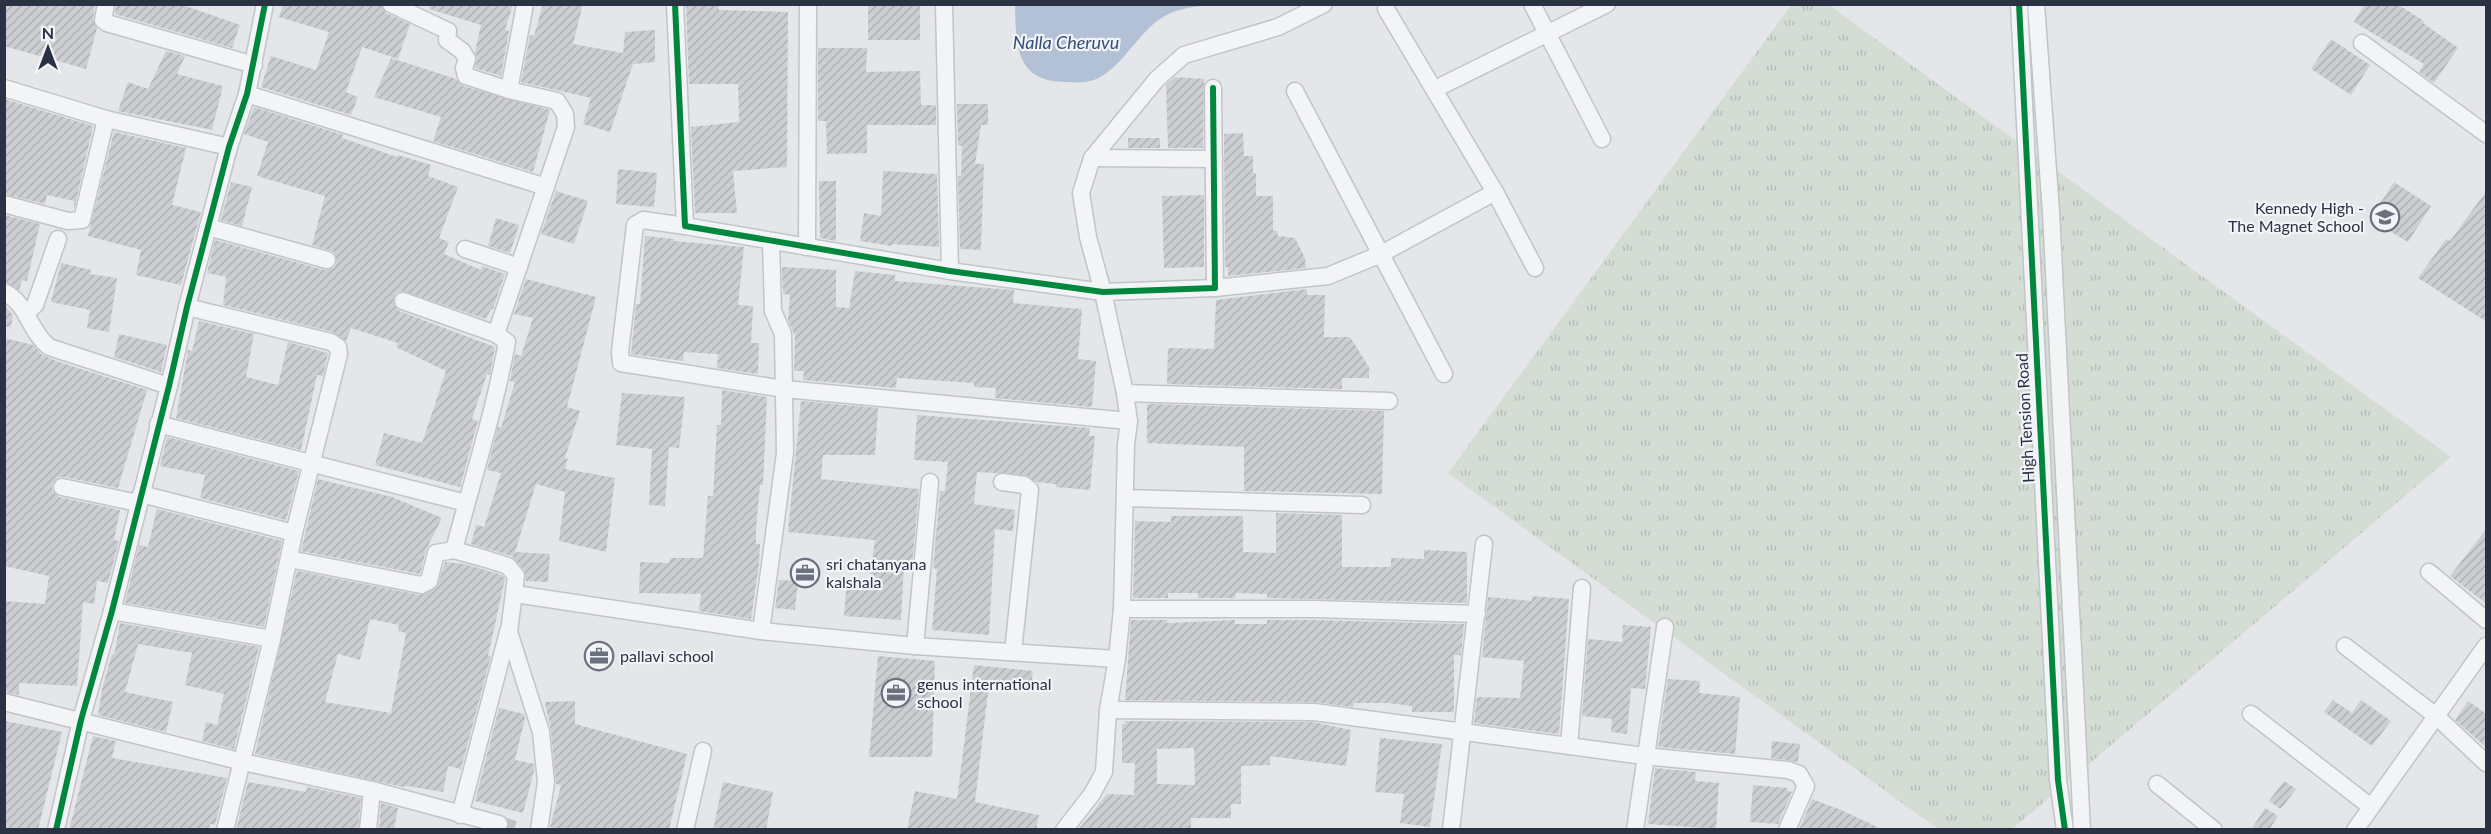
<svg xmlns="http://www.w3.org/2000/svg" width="2491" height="834" viewBox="0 0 2491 834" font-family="Lato,sans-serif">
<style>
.grass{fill:url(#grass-tufts)}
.water{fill:#b2c1d5}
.building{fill:url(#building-hatch);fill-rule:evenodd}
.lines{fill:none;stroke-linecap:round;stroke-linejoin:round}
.minor-tunnel{stroke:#bfc2c8;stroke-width:16;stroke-dasharray:16 8;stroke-linecap:butt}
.minor-casing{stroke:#c2c4c7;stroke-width:19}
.minor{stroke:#f3f4f6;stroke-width:16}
.cycleway-casing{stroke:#f2f4f8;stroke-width:10}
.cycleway{stroke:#00873e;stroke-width:6}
.labels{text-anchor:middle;stroke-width:4.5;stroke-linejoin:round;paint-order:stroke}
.poi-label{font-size:16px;fill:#2a3244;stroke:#f2f4f8;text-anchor:start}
.street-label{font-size:16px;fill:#2a3244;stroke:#f2f4f8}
.water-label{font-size:18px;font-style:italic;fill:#324e79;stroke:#f2f4f8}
</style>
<defs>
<pattern id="grass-tufts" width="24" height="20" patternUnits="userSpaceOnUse" patternTransform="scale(1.5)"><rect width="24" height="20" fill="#d4ddd4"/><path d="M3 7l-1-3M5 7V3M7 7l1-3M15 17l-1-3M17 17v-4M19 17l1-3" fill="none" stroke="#b6beb7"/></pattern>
<pattern id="building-hatch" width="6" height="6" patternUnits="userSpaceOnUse" patternTransform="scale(1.5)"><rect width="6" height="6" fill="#ccced2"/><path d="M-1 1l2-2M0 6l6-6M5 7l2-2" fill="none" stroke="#afb1b6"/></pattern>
</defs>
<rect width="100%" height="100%" fill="#e4e6e9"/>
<!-- grass -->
<polygon class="grass" points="1792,4 1829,5 2451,457 2011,830 1938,829 1448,473"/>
<!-- water -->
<path class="water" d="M1015,5V4L1207,5C1193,7 1176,9 1163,17C1140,31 1127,59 1105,74C1092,83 1082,83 1066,82C1015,82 1016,45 1015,5Z"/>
<!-- building -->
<g class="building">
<polygon points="4,4 95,4 93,19 97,28 86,69 4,46"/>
<polygon points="116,4 180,4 240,25 232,48 115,14"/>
<polygon points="283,4 381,4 386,13 410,24 398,59 362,47 346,92 358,97 351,115 261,87 271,56 316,70 329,32 279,17"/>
<polygon points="430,4 513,4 505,30 509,31 501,76 475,68 477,58 475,52 481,25 429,9"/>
<polygon points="543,4 583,4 573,44 623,53 625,32 655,30 655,62 633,64 610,132 583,124 591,98 521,82 530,35 534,36"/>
<polygon points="686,4 719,5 719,10 788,12 787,167 733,171 737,213 695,213 691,127 739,122 738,84 689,84"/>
<rect x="868" y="4" width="52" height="36"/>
<polygon points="2365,4 2397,4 2424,21 2423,23 2458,48 2434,83 2419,72 2424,64 2354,22"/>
<polygon points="2331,39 2370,65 2351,95 2311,69"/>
<polygon points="818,48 867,48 866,72 920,71 921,105 936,105 936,125 867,125 867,153 827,154 826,121 818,121"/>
<polygon points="166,51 185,56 177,74 223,86 212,130 118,111 128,82 148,89"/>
<polygon points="391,58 456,79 463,86 550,110 533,172 433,141 441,117 374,97"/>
<polygon points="1175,77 1204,79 1203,148 1168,148 1166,85"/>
<polygon points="4,99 93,126 74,210 74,201 47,195 45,204 4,194"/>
<polygon points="957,104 988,104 988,125 981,125 975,164 984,164 981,250 960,249 958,176 961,176 962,146 958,145"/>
<polygon points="254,107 343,135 342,138 397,157 398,155 431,165 428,176 458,187 439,238 449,242 444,254 481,270 482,266 505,274 493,309 491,309 486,319 402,291 396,293 393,302 399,311 495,347 490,375 487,374 472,419 478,421 460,487 375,465 384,433 422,443 446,371 396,347 398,343 351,328 346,341 333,332 223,305 226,277 207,273 215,240 324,270 334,268 337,262 334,252 312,245 325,196 257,176 268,142 244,134"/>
<polygon points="114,132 186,148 172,205 201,212 181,285 136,275 141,250 88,236"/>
<polygon points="1243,133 1244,156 1253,156 1253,173 1256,173 1256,196 1273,196 1273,231 1277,231 1278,236 1295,238 1305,258 1306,268 1228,276 1228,267 1225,267 1224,134"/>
<rect x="1128" y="138" width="32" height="10"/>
<polygon points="618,169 657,173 654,207 616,204"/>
<polygon points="883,171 937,174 939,247 892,244 892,246 860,241 864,213 881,216"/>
<polygon points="819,181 836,181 836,241 820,238"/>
<polygon points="231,182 252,187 242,226 221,220"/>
<polygon points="2394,182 2431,206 2408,242 2370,219"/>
<polygon points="2487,190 2487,322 2418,278 2446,239 2450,241"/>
<polygon points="556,191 588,201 574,244 541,234"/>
<polygon points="1204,195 1204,267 1164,268 1162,196"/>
<polygon points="4,215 40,224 27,281 22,280 19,290 4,282"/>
<polygon points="496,218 519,225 510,253 488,246"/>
<polygon points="645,236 674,239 674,241 744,247 738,305 753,306 751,343 759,343 758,374 717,368 718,354 684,352 683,361 631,354 636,304 640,304"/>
<polygon points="61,263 91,270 90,274 117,278 109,332 87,328 90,310 51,302"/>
<polygon points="782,267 836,270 836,307 849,308 855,271 895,275 895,281 1014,290 1013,303 1082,309 1078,359 1096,361 1092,407 995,398 996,388 974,387 974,383 897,378 896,388 803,380 804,371 794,371 795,336 788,320 790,295 783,294"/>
<polygon points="526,279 596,297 567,407 580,411 565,458 568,459 565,469 615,478 606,552 559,541 565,492 536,484 515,552 550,554 548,582 526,581 524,570 512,556 471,544 476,525 484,527 501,473 487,470 498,427 501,428 515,382 510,381 515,354 521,356 533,318 514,314"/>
<polygon points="1307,289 1307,295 1325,295 1324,337 1350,337 1369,367 1369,378 1342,378 1342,389 1167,384 1168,348 1214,349 1216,300"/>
<polygon points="4,305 13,315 11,327 4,326"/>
<polygon points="199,321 254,334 246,377 278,385 288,342 328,353 323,376 317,375 301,450 176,418 188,350 192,351"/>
<polygon points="119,334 167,345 161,372 114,357"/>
<polygon points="4,338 33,345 42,355 59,362 147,390 118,488 64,477 58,477 52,484 52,491 59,497 120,510 114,540 119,541 108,583 97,581 94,604 83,602 77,686 19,683 19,695 4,692 4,601 45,604 49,576 4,566"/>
<polygon points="722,390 767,397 763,485 760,485 756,528 756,544 760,544 759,564 751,619 699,611 701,594 639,593 640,562 669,563 670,558 703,558 708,496 713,496 717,425 721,425"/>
<polygon points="622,393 685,397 679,448 669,447 665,506 649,505 652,449 616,445"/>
<polygon points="801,401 878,408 875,455 823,455 821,479 919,489 912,566 904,565 901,620 844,616 847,579 869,580 875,540 788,532"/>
<polygon points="1147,404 1384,411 1382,494 1244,491 1244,447 1147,443"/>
<polygon points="917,415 1090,428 1089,436 1095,436 1090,490 1056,487 1056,484 1036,482 1025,475 977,472 974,504 1015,510 1013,531 995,529 989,635 932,630 937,569 933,568 940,491 945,491 948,462 914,460"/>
<polygon points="167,437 299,471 286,520 200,498 205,475 160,466"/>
<polygon points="318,479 392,497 442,518 426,550 420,574 301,551"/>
<polygon points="157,509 282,541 264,627 125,603 139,545 148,547"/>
<polygon points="1276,513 1342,515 1342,567 1391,567 1391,558 1424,559 1424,550 1467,552 1467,603 1267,598 1267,594 1236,593 1235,598 1198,598 1198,593 1168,593 1168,598 1133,598 1135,521 1171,522 1171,516 1243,516 1243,552 1276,553"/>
<polygon points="2487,528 2487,604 2450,576"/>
<path d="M445,562L465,564L502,575L505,579L488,656H491L461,769L448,766L443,792L408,786L403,787L255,754L297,571L420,595L437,587ZM370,619L399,625L398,631L406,633L391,713L325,702L338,654L360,660Z"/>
<polygon points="779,580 798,581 795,610 775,608"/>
<polygon points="1532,596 1569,599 1559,734 1474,723 1477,697 1520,698 1524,661 1482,657 1488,597 1532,601"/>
<polygon points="1131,620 1167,620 1167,623 1235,620 1235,624 1267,624 1267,620 1316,620 1464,624 1461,655 1454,655 1454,712 1412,712 1412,706 1388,703 1354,703 1353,707 1314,702 1125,700"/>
<polygon points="120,623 259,647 234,749 202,741 206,722 217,725 224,694 185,685 192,653 138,644 125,692 173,702 166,732 98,715 102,689 112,654 114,655"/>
<polygon points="1623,625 1651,627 1645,689 1631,688 1627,734 1611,732 1612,719 1582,716 1588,639 1622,642"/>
<polygon points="878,656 935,661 932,757 869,757"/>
<polygon points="974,665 1033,671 1031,688 989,684 975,802 1039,815 1036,830 907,830 915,791 957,799"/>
<polygon points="1668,679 1700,681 1699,693 1740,697 1735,754 1658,747"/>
<polygon points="2333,700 2352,713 2361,700 2391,721 2372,746 2324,712"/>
<polygon points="575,701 575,724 687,754 669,830 561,830 550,827 561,785 556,784 551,731 545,702"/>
<polygon points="2468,701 2487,714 2487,748 2455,720"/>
<polygon points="499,708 524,714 525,718 515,760 534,764 534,770 523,813 475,801"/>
<polygon points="4,721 62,732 38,830 4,830"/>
<path d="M1125,721L1313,722L1351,730L1346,766L1270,756V765L1241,766V804H1231V818H1191V830H1078L1107,794L1134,795L1135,763H1122V724H1125ZM1194,748L1195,785L1157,784V749Z"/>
<polygon points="93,736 116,741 112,758 227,778 215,825 210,824 209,830 69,830"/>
<polygon points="1380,738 1442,744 1430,827 1400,823 1404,794 1375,792"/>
<polygon points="1772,741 1800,744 1798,762 1771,758"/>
<polygon points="1655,768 1696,772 1695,781 1719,783 1716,829 1648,824"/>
<polygon points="2284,781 2296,789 2281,809 2269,801"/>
<polygon points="248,782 306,792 307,787 361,798 358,830 236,830"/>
<polygon points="723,782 773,792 766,830 713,830"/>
<polygon points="1753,785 1787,788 1787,790 1792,792 1778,824 1750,822"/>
<polygon points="1812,799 1841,810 1884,830 1799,830"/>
<polygon points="381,803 398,808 394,830 379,830"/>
<polygon points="2265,808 2278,816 2269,830 2251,830"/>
</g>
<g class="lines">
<!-- minor-tunnel -->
<polyline class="minor-tunnel" points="499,824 518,830"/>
<!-- minor casing -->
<g class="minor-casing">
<g id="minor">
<polyline points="106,4 103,20 107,23 254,65"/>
<polyline points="391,4 448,31 447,40 462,51 467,59 464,68 466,76 509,90"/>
<polyline points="675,4 685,226 950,271 1103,292 1215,288 1213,88"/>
<polyline points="944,4 950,271"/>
<polyline points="1532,4 1602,139"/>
<polyline points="2019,4 2058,780 2065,830"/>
<polyline points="2036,4 2051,212 2082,830"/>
<polyline points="1386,9 1495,192 1535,268"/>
<polyline points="2362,43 2486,134"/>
<polyline points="4,88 106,119 229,147"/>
<polyline points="1435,89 1607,4"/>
<polyline points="1295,91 1444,374"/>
<polyline points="247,94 546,187"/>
<polyline points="1092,158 1214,159"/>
<polyline points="4,204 68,221 82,220 106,119"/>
<polyline points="685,226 643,220 635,225 620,352 621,363 784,389 1129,421"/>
<polyline points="208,227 327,260"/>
<polyline points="807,247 808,4"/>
<polyline points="465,249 519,267"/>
<polyline points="1215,288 1328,276 1381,254 1495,192"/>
<path d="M4,292C28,304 29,331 49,347L169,386"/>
<polyline points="403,301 496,334"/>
<polyline points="187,307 331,342 338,347 339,354 294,533 272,639 225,830"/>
<polyline points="26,313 35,305 58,239"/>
<polyline points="1125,393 1389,401"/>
<polyline points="158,424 466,503"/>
<polyline points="1002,482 1024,485 1030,490 1013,652"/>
<polyline points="62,487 138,503"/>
<polyline points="141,494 294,533"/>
<polyline points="1125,498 1362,505"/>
<path d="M454,550C472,481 494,413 507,342L496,334L566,127L565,114L557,101L509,90L525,4"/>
<polyline points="289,559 421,585 429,581 436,553 454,550 486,559 508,566 516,576 509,632 541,732 546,782 539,830"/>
<polyline points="2429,572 2486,620"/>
<polyline points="515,594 761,631 915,646 1117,659 1108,710 1104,772 1092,794 1064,830"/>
<polyline points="1122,609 1316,609 1477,614"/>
<polyline points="112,611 272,639"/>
<polyline points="761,631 785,453 783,334 773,311 771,241"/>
<polyline points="915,646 930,482"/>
<polyline points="2345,646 2436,716 2486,763"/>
<polyline points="1117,659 1122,609 1126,445 1129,421 1125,393 1103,292 1088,237 1081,193 1092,158 1157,79 1184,55 1278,27 1324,4"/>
<polyline points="4,702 243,762 372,790 499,824"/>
<polyline points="1108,710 1314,712 1644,756 1788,770 1799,774 1806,786 1787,830"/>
<polyline points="2251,714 2371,807"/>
<polyline points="1569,746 1582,588"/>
<polyline points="2157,784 2214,830"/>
<polyline points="460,815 508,632"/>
<polyline points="56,830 81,720 112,611 169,386 187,307 229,147 247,94 265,4"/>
<polyline points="368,830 372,790"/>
<polyline points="685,830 703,751"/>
<polyline points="1451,830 1484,544"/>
<polyline points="1635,830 1665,627"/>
<polyline points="2355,830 2486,646"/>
</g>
</g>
<!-- minor -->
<use href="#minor" class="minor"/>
<!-- cycleway casing -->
<g class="cycleway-casing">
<g id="cycleway">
<polyline points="675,4 685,226 950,271 1103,292 1215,288 1213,88"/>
<polyline points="2019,4 2058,780 2065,830"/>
<polyline points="56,830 81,720 112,611 169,386 187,307 229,147 247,94 265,4"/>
</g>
</g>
<!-- cycleway -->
<use href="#cycleway" class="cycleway"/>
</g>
<!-- icons -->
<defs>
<g id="school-ring" transform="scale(1.5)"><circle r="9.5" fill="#f2f4f8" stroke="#6b717e" stroke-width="1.5"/><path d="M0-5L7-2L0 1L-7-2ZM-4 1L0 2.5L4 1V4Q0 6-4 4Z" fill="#6b717e"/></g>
<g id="office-ring" transform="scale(1.5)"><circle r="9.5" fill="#f2f4f8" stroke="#6b717e" stroke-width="1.5"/><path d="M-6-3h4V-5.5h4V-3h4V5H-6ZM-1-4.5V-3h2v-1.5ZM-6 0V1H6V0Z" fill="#6b717e"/></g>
</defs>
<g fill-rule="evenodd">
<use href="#school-ring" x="2385" y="217"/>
<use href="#office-ring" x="805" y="573"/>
<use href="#office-ring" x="599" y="656"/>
<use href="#office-ring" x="896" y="693"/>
</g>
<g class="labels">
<!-- poi labels -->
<g class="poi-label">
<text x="2364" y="214" text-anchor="end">Kennedy High -<tspan x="2364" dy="18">The Magnet School</tspan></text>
<text x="826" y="570">sri chatanyana<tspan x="826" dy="18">kalshala</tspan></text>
<text x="620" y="662">pallavi school</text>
<text x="917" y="690">genus international<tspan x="917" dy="18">school</tspan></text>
</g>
<!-- street labels -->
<g class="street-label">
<text transform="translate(2025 418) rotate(-93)" y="6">High Tension Road</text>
</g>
<!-- water labels -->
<g class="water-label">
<text x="1066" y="49">Nalla Cheruvu</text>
</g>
</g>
<!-- border -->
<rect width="2491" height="834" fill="none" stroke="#2a3244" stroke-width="12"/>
<!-- north arrow -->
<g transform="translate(48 48)" stroke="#f2f4f8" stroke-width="4.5" paint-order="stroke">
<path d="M0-4.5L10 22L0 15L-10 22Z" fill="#2a3244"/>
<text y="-9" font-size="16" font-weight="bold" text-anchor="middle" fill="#2a3244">N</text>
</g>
</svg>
